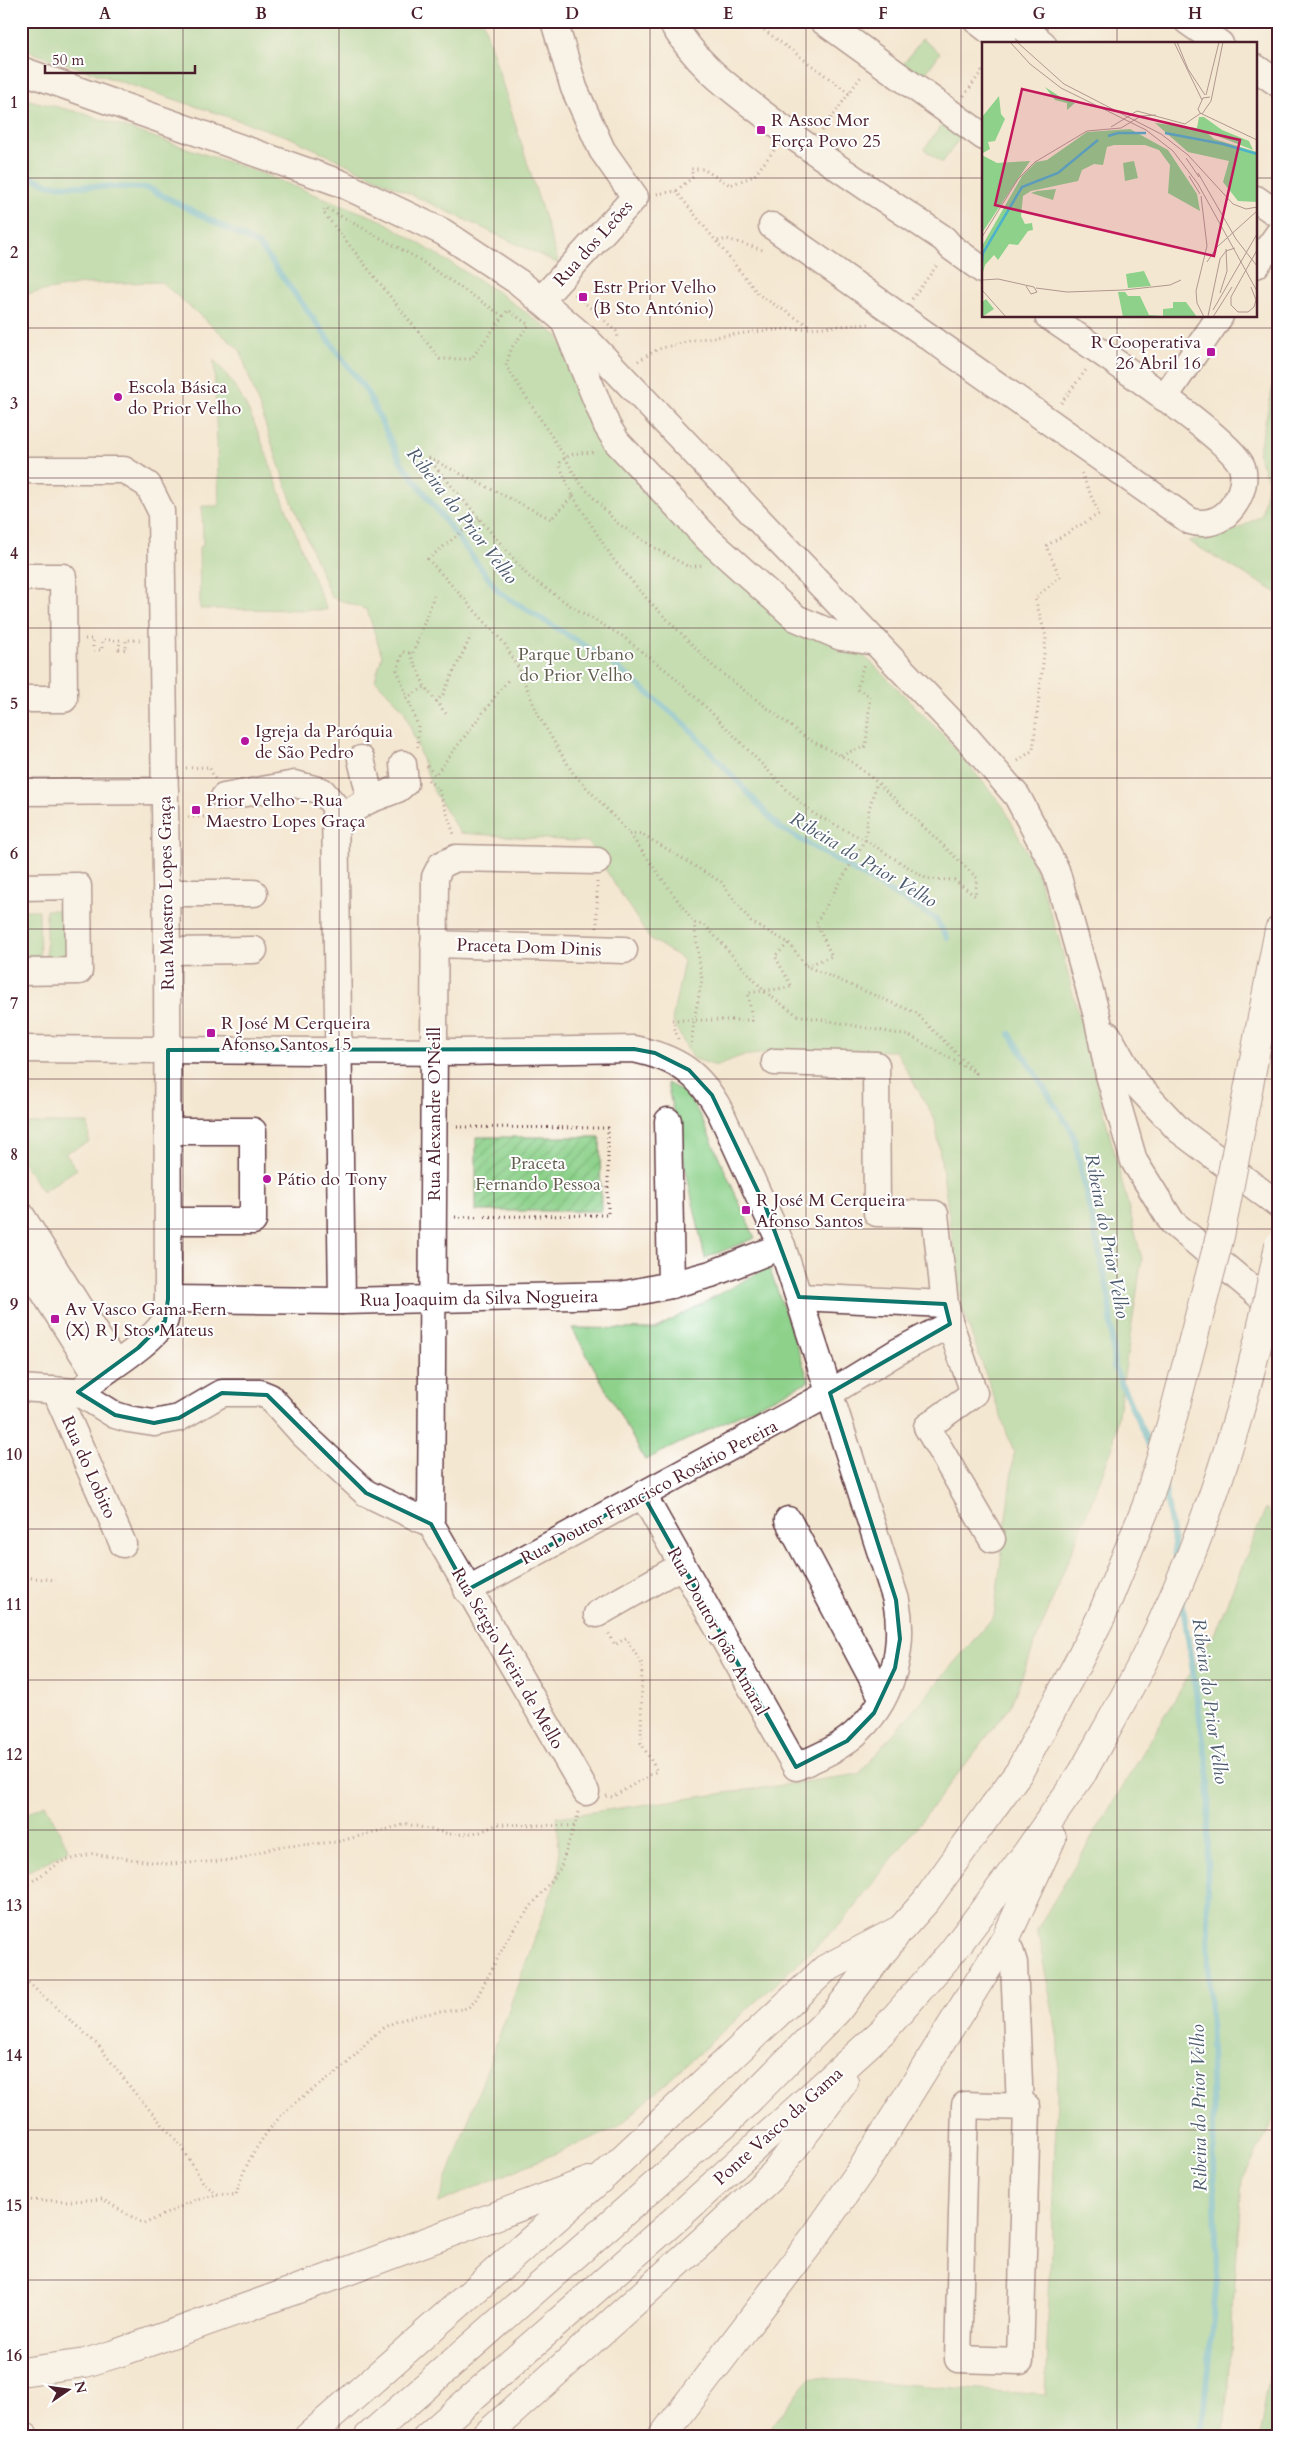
<svg xmlns="http://www.w3.org/2000/svg" width="1300" height="2458" viewBox="0 0 1300 2458" font-family="Cardo,serif">
<style>
.green{fill:#8dd18b;stroke:#6c785b}
.garden{fill:url(#garden-furrows);stroke:#6c785b}
.lines{fill:none;stroke-linecap:round;stroke-linejoin:round}
.stream{stroke:#4cb3cb;stroke-width:6}
.minor-casing{stroke:#643d44;stroke-width:29}
.highway-casing{stroke:#643d44;stroke-width:30}
.path{stroke:#643d44;stroke-width:3;stroke-dasharray:1 4;stroke-linecap:butt}
.minor{stroke:#fff;stroke-width:26}
.highway{stroke:#fff;stroke-width:28}
.highway-bridge-casing{stroke:#643d44;stroke-width:30;stroke-linecap:butt}
.highway-bridge{stroke:#fff;stroke-width:28}
.marked{fill:none;stroke:#0f766e;stroke-width:4;stroke-linejoin:round}
.grid{fill:none;stroke:#4a1f2b;stroke-width:1;stroke-opacity:0.55}
.poi-dot{fill:#b5179e;stroke:#fff;stroke-width:2}
.labels{text-anchor:middle;stroke-width:4;stroke-linejoin:round;paint-order:stroke}
.poi-label{font-size:18px;fill:#4a1f2b;stroke:#fff;text-anchor:start}
.street-label{font-size:18px;fill:#4a1f2b;stroke:#fff}
.park-label{font-size:18px;fill:#615d4d;stroke:#fff}
.water-label{font-size:19px;font-style:italic;fill:#4b5a6b;stroke:#fff}
.inset-river{fill:none;stroke:#4cb3cb;stroke-width:2.5}
.inset-road{fill:none;stroke:#b0978f;stroke-width:1}
.view{fill:#c2185b;fill-opacity:0.15;stroke:#c2185b;stroke-width:2.5}
.inset-edge{fill:none;stroke:#4a1f2b;stroke-width:2.5}
.neatline{fill:none;stroke:#4a1f2b;stroke-width:2}
.grid-label{font-size:16px;text-anchor:middle;font-weight:bold;fill:#4a1f2b}
</style>
<defs>
<pattern id="garden-furrows" width="10" height="10" patternUnits="userSpaceOnUse" patternTransform="scale(1.25)"><rect width="10" height="10" fill="#8dd18b"/><path d="M-1 1l2-2M0 10L10 0M9 11l2-2" fill="none" stroke="#7bb378"/></pattern>
</defs>
<rect width="100%" height="100%" fill="#fff"/>
<filter id="ink" filterUnits="userSpaceOnUse"><feTurbulence type="fractalNoise" baseFrequency=".02" numOctaves="2"/><feDisplacementMap in="SourceGraphic" scale="10" xChannelSelector="R" yChannelSelector="G"/><feConvolveMatrix kernelMatrix="1 2 1 2 8 2 1 2 1" color-interpolation-filters="sRGB"/></filter>
<filter id="wash" filterUnits="userSpaceOnUse"><feTurbulence type="fractalNoise" baseFrequency=".0096" numOctaves="4" result="noise"/><feDisplacementMap in="SourceGraphic" scale="20" xChannelSelector="R" yChannelSelector="G"/><feGaussianBlur stdDeviation="1.12" result="paint"/><feColorMatrix in="noise" values="0 0 0 0 0 0 0 0 0 0 0 0 0 0 0 0 0 1.4 0 .05"/><feComposite in="paint" operator="in"/></filter>
<g filter="url(#wash)">
<rect width="100%" height="100%" fill="#f4e7d1"/>
<!-- green -->
<g class="green">
<polygon points="21,21 483,21 559,264 289,137 21,49"/>
<polygon points="922,39 940,53 921,80 902,66"/>
<polygon points="21,98 82,113 255,171 383,221 499,293 558,336 606,439 841,643 865,657 878,669 946,738 1003,806 1035,868 1058,936 1142,1259 1113,1447 1010,1707 843,1922 618,2127 438,2203 560,1869 557,1817 859,1774 994,1616 1014,1453 963,1311 935,1120 896,1051 797,1050 741,1056 716,1066 692,1058 672,1020 684,960 649,938 588,842 460,833 434,792 404,710 375,680 382,656 367,610 331,597 290,497 240,350 161,282 82,284 21,295"/>
<polygon points="944,122 962,135 942,163 924,149"/>
<path d="M214,360C250,398 262,444 280,492C295,532 310,571 327,610L200,609L199,547L203,546L202,506H219Z"/>
<polygon points="1279,379 1279,594 1188,541 1230,533 1261,516 1268,481 1258,454 1273,386"/>
<polygon points="21,910 39,910 40,962 21,962"/>
<polygon points="46,910 71,910 72,962 46,963"/>
<polygon points="667,1083 686,1093 701,1117 755,1238 705,1258"/>
<polygon points="21,1123 88,1123 89,1142 65,1153 77,1169 42,1192 21,1159"/>
<polygon points="769,1267 809,1381 645,1460 572,1328 655,1329"/>
<polygon points="1266,1508 1279,1526 1279,2109 1242,2181 1224,2437 763,2437 811,2377 1045,2395 1059,2045 1037,1929 1214,1634"/>
<polygon points="45,1804 69,1850 21,1875 21,1817"/>
<polygon points="1279,2316 1279,2437 1259,2437"/>
</g>
<!-- garden -->
<polygon class="garden" points="476,1137 600,1137 601,1211 476,1211"/>
<g class="lines">
<!-- stream -->
<g class="stream">
<polyline points="21,173 50,185 148,188 259,245 367,392 401,462 499,592 612,663 685,724 779,827 935,918 947,937"/>
<polyline points="1010,1034 1073,1133 1109,1296 1114,1367 1153,1454"/>
<polyline points="1164,1482 1177,1563"/>
<polyline points="1182,1600 1209,1778 1207,1890 1217,2278 1201,2437"/>
</g>
</g>
</g>
<g filter="url(#ink)">
<g class="lines">
<!-- minor casing -->
<g class="minor-casing">
<g id="minor">
<path d="M671,21C697,66 731,89 771,120C827,162 886,200 944,239L951,247L984,271"/>
<polyline points="823,21 984,137"/>
<polyline points="977,21 1003,41"/>
<polyline points="1016,21 1043,44"/>
<polyline points="1187,21 1220,44"/>
<polyline points="1256,68 1279,84"/>
<polyline points="21,70 340,183 443,232 520,283 588,341 966,737 1017,796 1056,870 1097,1016 1109,1075 1134,1161 1172,1222 1279,1312"/>
<polyline points="1256,199 1279,215"/>
<path d="M772,226L1190,521C1202,525 1216,523 1226,514C1238,503 1247,483 1242,467C1231,437 1082,340 1048,316"/>
<polyline points="1256,265 1279,233"/>
<polyline points="541,300 635,197 602,150 574,88 554,21"/>
<polyline points="566,326 607,426 617,442 709,540 796,618 841,637 876,642"/>
<polyline points="1164,398 1220,316"/>
<path d="M21,470H124L148,485L161,511L167,951L168,1299C167,1306 167,1316 164,1322C150,1345 100,1373 78,1392"/>
<polyline points="21,577 63,577 64,699 21,699"/>
<polyline points="21,792 165,791"/>
<polyline points="224,797 295,784 322,791 335,806 342,1301"/>
<polyline points="367,801 398,789 405,783 403,764"/>
<polyline points="335,816 351,811 367,801 368,788 361,759"/>
<polyline points="21,887 78,886 79,971 21,972"/>
<polyline points="166,893 254,893"/>
<polyline points="434,944 624,950"/>
<polyline points="167,951 254,950"/>
<polyline points="1108,1035 1135,1083 1179,1130 1279,1205"/>
<path d="M21,1049L460,1052L634,1049C676,1058 699,1072 720,1111L782,1246L896,1600C905,1644 894,1696 861,1728C843,1747 819,1757 796,1767L643,1495"/>
<polyline points="775,1062 876,1065 877,1213 935,1214 945,1304"/>
<polyline points="668,1121 671,1285"/>
<polyline points="168,1131 253,1131 253,1221 168,1221"/>
<polyline points="21,1215 114,1363"/>
<polyline points="21,1256 97,1376"/>
<polyline points="168,1299 342,1301 621,1295 671,1285 711,1274 782,1246"/>
<polyline points="950,1324 974,1393 927,1427 992,1539"/>
<polyline points="21,1388 78,1392 115,1415 128,1419 154,1423 179,1418 222,1393 260,1393 270,1397 304,1435 366,1493 431,1524"/>
<polyline points="55,1390 123,1544"/>
<polyline points="788,1520 882,1697"/>
<polyline points="467,1590 830,1393 897,1352 950,1324 945,1304 799,1297"/>
<polyline points="597,1614 681,1566"/>
<polyline points="586,1792 431,1524 435,877 441,865 456,858 597,861"/>
<polyline points="1006,1938 1014,1963 1020,2107"/>
<polygon points="965,2105 1027,2107 1020,2361 958,2359"/>
</g>
</g>
<!-- highway casing -->
<g class="highway-casing">
<g id="highway">
<polyline points="1269,981 1279,930"/>
<polyline points="21,2372 85,2363 118,2353 326,2279 589,2181"/>
<polyline points="21,2435 25,2437"/>
<polyline points="308,2437 605,2175 825,1969 901,1929 926,1901 994,1806"/>
<polyline points="368,2437 730,2119 837,2011 895,1936"/>
<polyline points="427,2437 679,2216 883,2031 952,1952 1026,1854 1083,1772"/>
<polyline points="484,2437 717,2228 774,2174 844,2082"/>
<polyline points="662,2437 816,2235 864,2166 1006,1938 1052,1838"/>
</g>
</g>
<!-- path -->
<g class="path">
<polyline points="752,21 849,93"/>
<polyline points="964,96 984,68"/>
<polyline points="822,131 862,75"/>
<polyline points="676,191 759,295 811,327"/>
<polyline points="657,194 676,191 693,177 691,169 703,169 730,185 754,176 775,149"/>
<polyline points="718,241 727,239 763,250"/>
<polyline points="575,294 616,331 618,337"/>
<polyline points="912,299 938,264"/>
<polyline points="503,316 415,257 326,208 323,212 440,359 471,359 508,310 529,325 512,347 506,366 565,457 578,481 617,523 655,548 689,567 703,565"/>
<polyline points="638,361 658,349 693,340 761,331 871,324"/>
<polyline points="1061,403 1086,370"/>
<path d="M573,496L613,559L647,599L714,667L806,738L849,760L877,782L977,878L975,896L954,880L927,879L865,840L814,814L787,790L710,711L672,675L622,636L574,608L528,576L427,457L551,519L573,496L559,464C569,451 582,453 597,452"/>
<polyline points="479,518 428,559 504,643 519,669 539,717 573,773 629,833 694,923 706,926 765,992 797,1015 910,1036 976,1073 916,1013 806,966 832,956 816,923 865,840 869,809 877,782"/>
<polyline points="85,639 93,639 93,650 102,650 102,640 120,640 119,649 126,650 126,640 140,640"/>
<polyline points="410,653 425,687 447,715"/>
<polyline points="406,698 425,687"/>
<polyline points="436,702 443,694 471,636"/>
<polyline points="418,747 418,726 397,670 403,652 413,653 434,596"/>
<polyline points="841,755 866,746 870,696 857,689 864,663"/>
<polyline points="1018,761 1033,750 1046,637 1035,598 1060,577 1046,546 1099,514 1081,472"/>
<polyline points="427,766 435,775 508,680"/>
<polyline points="186,768 209,767 215,779"/>
<polyline points="428,780 438,788 455,837"/>
<polyline points="188,817 212,817"/>
<polyline points="629,833 642,834 721,882 751,922 789,943 775,956 792,987 748,993 752,1020 694,1020 691,1047"/>
<polyline points="597,928 597,882"/>
<polyline points="789,943 806,966"/>
<polyline points="678,1039 672,1020 694,1020 702,980 694,923"/>
<polyline points="455,1217 608,1215 608,1128 457,1127"/>
<polyline points="21,1577 56,1580"/>
<polyline points="606,1796 612,1797 657,1771 641,1743 642,1664 626,1638 615,1645 608,1632"/>
<polyline points="21,1889 60,1862 92,1854 167,1864 208,1862 237,1860 276,1847 336,1842 407,1824 454,1835 480,1832 498,1824 575,1826"/>
<path d="M21,1976L99,2046L134,2092L182,2147L204,2184L218,2194L236,2195C245,2159 270,2123 298,2100C312,2089 328,2080 342,2068C358,2055 372,2031 393,2023C416,2013 444,2012 468,2008L475,2001L512,1931L560,1869L579,1812"/>
<polyline points="21,2200 73,2201 102,2199 144,2224 193,2201 218,2194"/>
</g>
<!-- minor -->
<use href="#minor" class="minor"/>
<!-- highway -->
<use href="#highway" class="highway"/>
<!-- highway-bridge casing -->
<g class="highway-bridge-casing">
<g id="highway-bridge">
<path d="M1083,1772C1103,1735 1124,1699 1143,1662C1208,1532 1252,1387 1279,1245"/>
<polyline points="994,1806 1019,1772 1077,1664 1101,1617 1146,1507 1171,1424 1220,1236 1269,981"/>
</g>
</g>
<!-- highway-bridge -->
<use href="#highway-bridge" class="highway-bridge"/>
</g>
</g>
<!-- marked area -->
<path d="M0 0H1300V2458H0ZM634,1049L655,1053L689,1070L712,1095L766,1208L799,1297L945,1304L950,1324L830,1393L896,1600L900,1639L895,1668L874,1713L847,1741L796,1767L643,1495L467,1590L431,1524L366,1493L267,1395L222,1393L179,1418L154,1423L115,1415L78,1392L138,1348L165,1321L168,1299V1050Z" fill="#f4e7d1" fill-opacity=".55" fill-rule="evenodd"/>
<path class="marked" d="M634,1049L655,1053L689,1070L712,1095L766,1208L799,1297L945,1304L950,1324L830,1393L896,1600L900,1639L895,1668L874,1713L847,1741L796,1767L643,1495L467,1590L431,1524L366,1493L267,1395L222,1393L179,1418L154,1423L115,1415L78,1392L138,1348L165,1321L168,1299V1050Z"/>
<!-- grid -->
<path class="grid" d="M183,21V2437M339,21V2437M494,21V2437M650,21V2437M806,21V2437M961,21V2437M1117,21V44M21,178H984M1256,178H1279M1117,316V2437M21,328H1279M21,478H1279M21,628H1279M21,778H1279M21,929H1279M21,1079H1279M21,1229H1279M21,1379H1279M21,1529H1279M21,1680H1279M21,1830H1279M21,1980H1279M21,2130H1279M21,2280H1279"/>
<!-- markers -->
<g class="poi-dot">
<rect x="756" y="125" width="10" height="10" rx="2.5"/>
<rect x="578" y="292" width="10" height="10" rx="2.5"/>
<rect x="1206" y="347" width="10" height="10" rx="2.5"/>
<circle cx="118" cy="397" r="5"/>
<circle cx="245" cy="741" r="5"/>
<rect x="191" y="805" width="10" height="10" rx="2.5"/>
<rect x="206" y="1028" width="10" height="10" rx="2.5"/>
<circle cx="267" cy="1179" r="5"/>
<rect x="741" y="1205" width="10" height="10" rx="2.5"/>
<rect x="50" y="1314" width="10" height="10" rx="2.5"/>
</g>
<g class="labels">
<!-- poi labels -->
<g class="poi-label">
<text x="771" y="126">R Assoc Mor<tspan x="771" dy="21">Força Povo 25</tspan></text>
<text x="593" y="293">Estr Prior Velho<tspan x="593" dy="21">(B Sto António)</tspan></text>
<text x="1201" y="348" text-anchor="end">R Cooperativa<tspan x="1201" dy="21">26 Abril 16</tspan></text>
<text x="128" y="393">Escola Básica<tspan x="128" dy="21">do Prior Velho</tspan></text>
<text x="255" y="737">Igreja da Paróquia<tspan x="255" dy="21">de São Pedro</tspan></text>
<text x="206" y="806">Prior Velho - Rua<tspan x="206" dy="21">Maestro Lopes Graça</tspan></text>
<text x="221" y="1029">R José M Cerqueira<tspan x="221" dy="21">Afonso Santos 15</tspan></text>
<text x="277" y="1185">Pátio do Tony</text>
<text x="756" y="1206">R José M Cerqueira<tspan x="756" dy="21">Afonso Santos</tspan></text>
<text x="65" y="1315">Av Vasco Gama Fern<tspan x="65" dy="21">(X) R J Stos Mateus</tspan></text>
</g>
<!-- street labels -->
<g class="street-label">
<text transform="translate(593 243) rotate(-48)" y="6">Rua dos Leões</text>
<text transform="translate(166 893) rotate(-91)" y="6">Rua Maestro Lopes Graça</text>
<text transform="translate(529 947) rotate(2)" y="6">Praceta Dom Dinis</text>
<text transform="translate(434 1114) rotate(-90)" y="6">Rua Alexandre O'Neill</text>
<text transform="translate(479 1298) rotate(-1)" y="6">Rua Joaquim da Silva Nogueira</text>
<text transform="translate(89 1467) rotate(66)" y="6">Rua do Lobito</text>
<text transform="translate(649 1492) rotate(-28)" y="6">Rua Doutor Francisco Rosário Pereira</text>
<text transform="translate(718 1631) rotate(61)" y="6">Rua Doutor João Amaral</text>
<text transform="translate(508 1658) rotate(60)" y="6">Rua Sérgio Vieira de Mello</text>
<text transform="translate(778 2126) rotate(-42)" y="6">Ponte Vasco da Gama</text>
</g>
<!-- park labels -->
<g class="park-label">
<text x="576" y="660">Parque Urbano<tspan x="576" dy="21">do Prior Velho</tspan></text>
<text x="538" y="1169">Praceta<tspan x="538" dy="21">Fernando Pessoa</tspan></text>
</g>
<!-- water labels -->
<g class="water-label">
<text transform="translate(463 515) rotate(52)" y="7">Ribeira do Prior Velho</text>
<text transform="translate(864 859) rotate(31)" y="7">Ribeira do Prior Velho</text>
<text transform="translate(1108 1236) rotate(79)" y="7">Ribeira do Prior Velho</text>
<text transform="translate(1211 1701) rotate(82)" y="7">Ribeira do Prior Velho</text>
<text transform="translate(1198 2108) rotate(-91)" y="7">Ribeira do Prior Velho</text>
</g>
</g>
<!-- overview -->
<g transform="translate(982 42)">
<rect width="275" height="275" fill="#f4e7d1"/>
<path d="M63,45L80,56L93,61L85,68V61L73,58ZM17,54L19,72L23,77L13,99L6,100L8,107L1,111L0,75ZM217,75H222L240,88L267,99L271,108L223,89L232,97L275,110V160L256,159L241,140L247,119L206,110L173,81L215,86ZM148,87L186,108L215,152L218,169L186,151L188,123L177,108L163,103H132L125,105L121,123L112,122L100,128L96,139L49,149L41,154L39,174L43,182L50,181L51,188L46,189L36,203L27,202L16,218L12,213L3,223L0,234V204L40,134L54,120L65,118L105,90ZM0,113L15,121L48,119L0,191ZM152,119L156,136L143,139L141,121ZM74,147L71,158L49,151L55,149ZM162,229L169,244L146,246L144,232ZM136,250H143L146,254H158L167,273L181,274V267L191,266V260H204L215,275H141ZM4,257L12,267L0,275V260Z" fill="#8dd18b"/>
<path class="inset-river" d="M183,91L241,102L275,112M126,94L136,91H164M0,220L1,211L40,145L76,131L116,98"/>
<path class="inset-road" d="M28,0L48,22L79,46L164,88L191,109L216,142L275,249M35,0L82,42L179,92L206,113L251,162L264,167L275,165M192,0L220,58M195,0L206,27L223,53M224,53L237,0M228,55L221,56L216,67L218,71L275,98M220,72L229,59L241,0M129,85L155,69L203,82L219,71M204,116L217,135M216,131L254,197L275,224M207,134L218,152M219,154L225,204L214,249L215,261L222,275M0,195L36,137L53,120L105,89L139,86L159,74L174,73M225,220L235,205L275,169M0,238L16,237L52,245L55,250M44,244L49,252L55,250M269,245L274,258L272,265L266,270H256L249,263V255L275,208M54,246L85,250L142,248L188,243L199,238M0,248L24,275M238,251L245,229L244,207M231,268L275,192M226,274L238,217L244,209L253,206M231,275L250,245"/>
<path class="view" d="M40,47L258,98L232,214L13,163Z"/>
<rect width="275" height="275" class="inset-edge"/>
</g>
<!-- margin -->
<rect width="1300" height="2458" fill="none" stroke="#fff" stroke-width="55"/>
<!-- north arrow -->
<g transform="translate(68 2390) rotate(77)" stroke="#ffffff" stroke-width="4" paint-order="stroke">
<path d="M0-4L9 19L0 12L-9 19Z" fill="#4a1f2b"/>
<text y="-8" font-size="14" font-weight="bold" text-anchor="middle" fill="#4a1f2b">N</text>
</g>
<!-- scale -->
<path d="M45 65v8h150v-8" fill="none" stroke="#4a1f2b" stroke-width="2.5"/>
<text x="52" y="65" font-size="15" fill="#4a1f2b" stroke="#ffffff" stroke-width="4" paint-order="stroke">50 m</text>
<rect x="28" y="28" width="1244" height="2402" class="neatline"/>
<g class="grid-label">
<text x="105" y="19">A</text>
<text x="261" y="19">B</text>
<text x="417" y="19">C</text>
<text x="572" y="19">D</text>
<text x="728" y="19">E</text>
<text x="883" y="19">F</text>
<text x="1039" y="19">G</text>
<text x="1195" y="19">H</text>
<text x="14" y="108">1</text>
<text x="14" y="258">2</text>
<text x="14" y="409">3</text>
<text x="14" y="559">4</text>
<text x="14" y="709">5</text>
<text x="14" y="859">6</text>
<text x="14" y="1009">7</text>
<text x="14" y="1160">8</text>
<text x="14" y="1310">9</text>
<text x="14" y="1460">10</text>
<text x="14" y="1610">11</text>
<text x="14" y="1760">12</text>
<text x="14" y="1911">13</text>
<text x="14" y="2061">14</text>
<text x="14" y="2211">15</text>
<text x="14" y="2361">16</text>
</g>
</svg>
